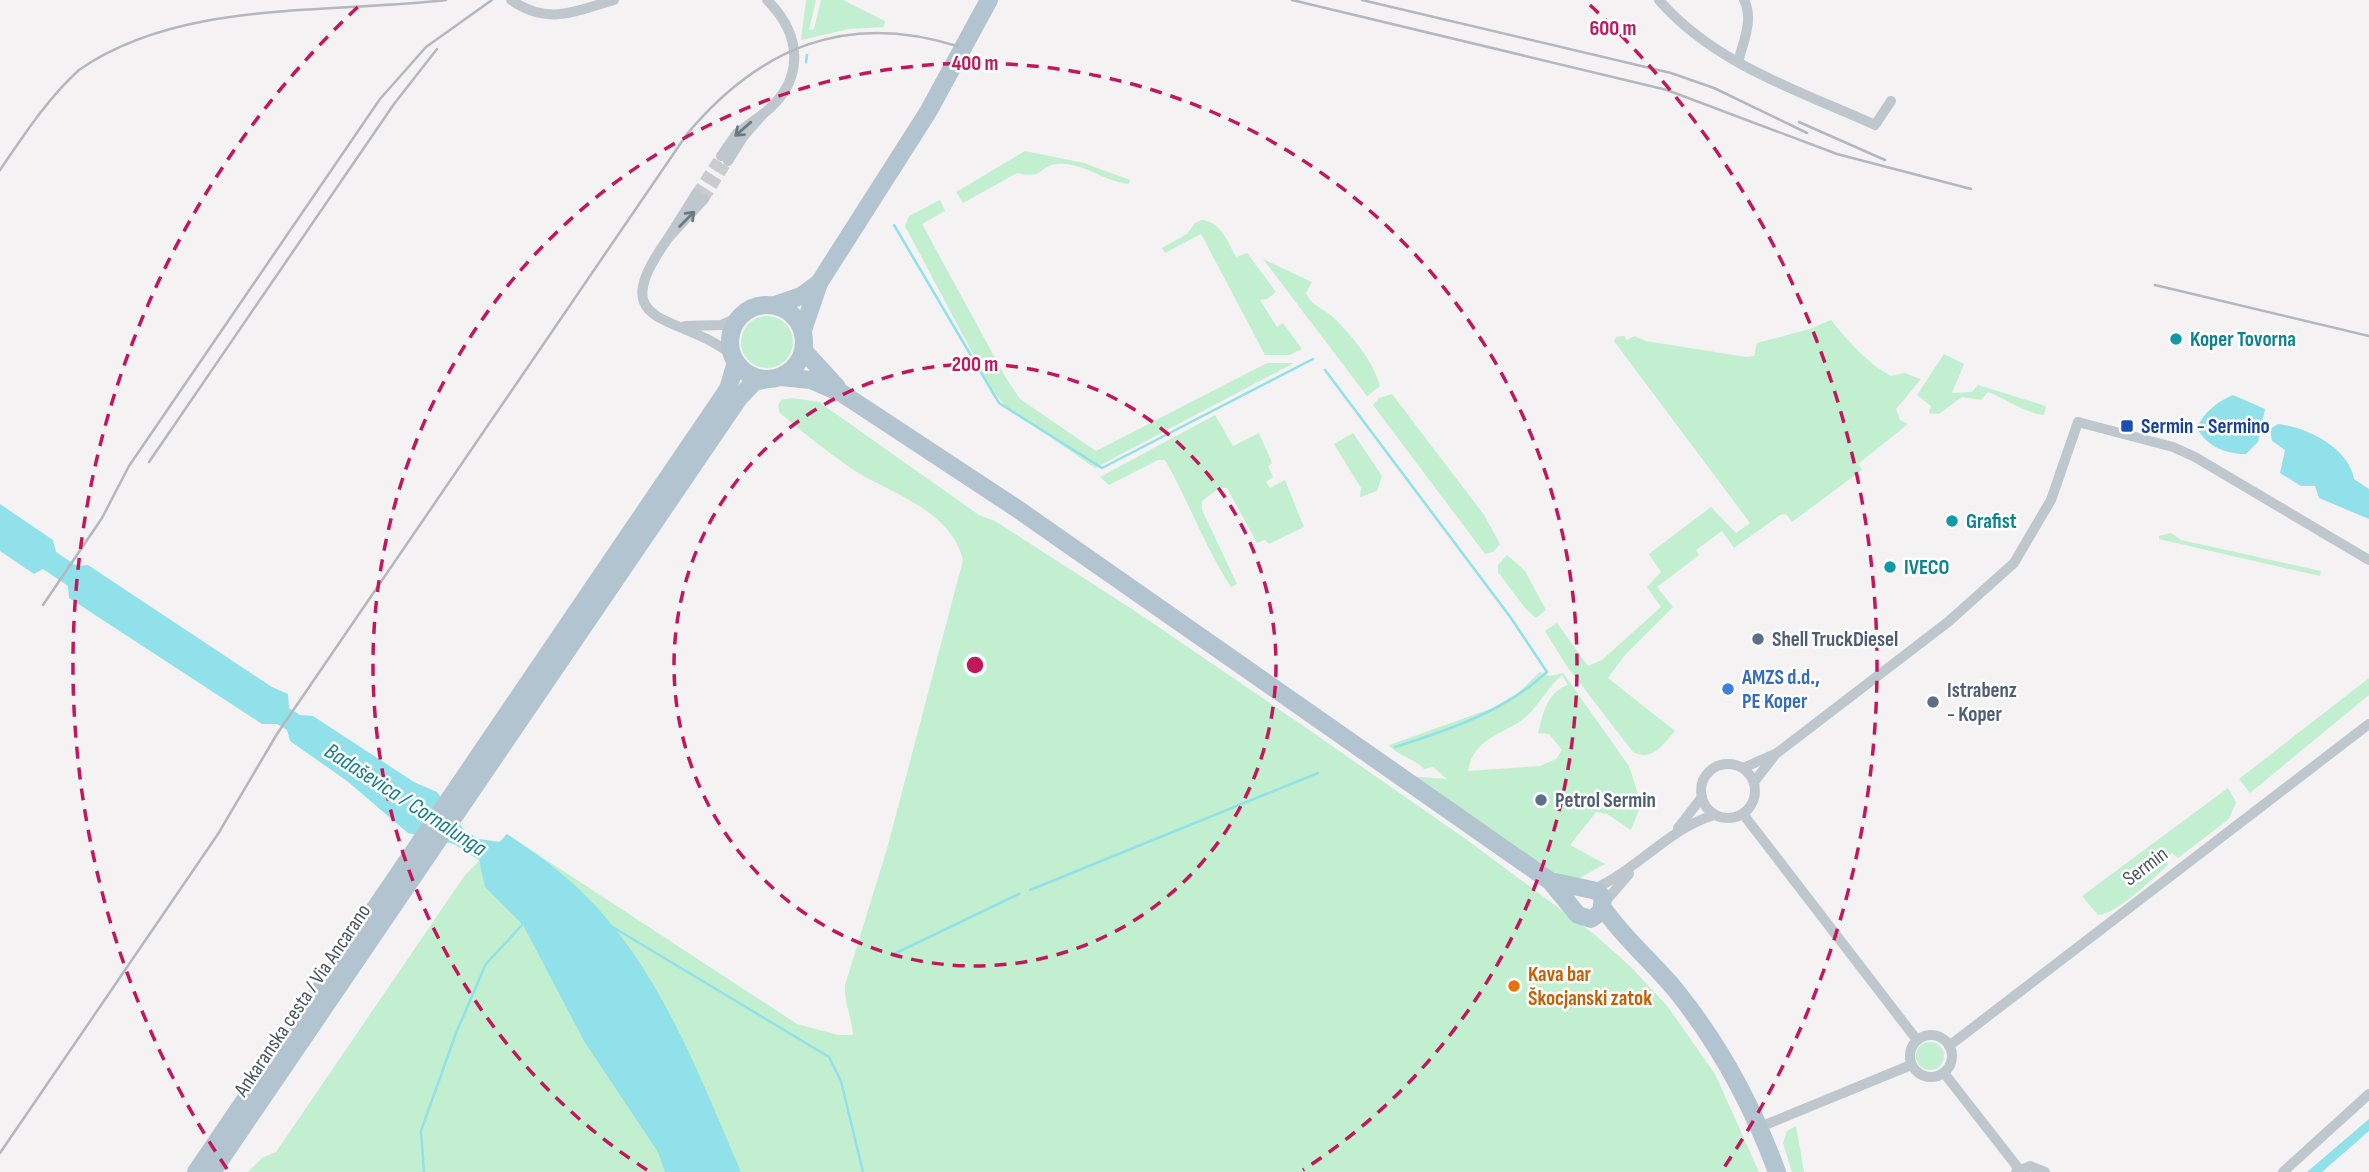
<svg xmlns="http://www.w3.org/2000/svg" width="2369" height="1172" viewBox="0 0 2369 1172" font-family="'Sofia Sans Condensed',sans-serif">
<style>
.green{fill:#c2efcf;fill-rule:evenodd}
.water{fill:#91e1ea}
.lines{fill:none;stroke-linecap:round;stroke-linejoin:round}
.stream{stroke:#91e1ea;stroke-width:2.5}
.minor-tunnel{stroke:#cacbcd;stroke-width:10;stroke-dasharray:10 5;stroke-linecap:butt}
.minor{stroke:#bec7cd;stroke-width:10}
.primary{stroke:#b2c4cf;stroke-width:18}
.rail{stroke:#b4b7bb;stroke-width:2.5}
.oneway{stroke:#6d7980}
.ring{fill:none;stroke:#c2185b;stroke-width:3.5;stroke-dasharray:12 9}
.culture-dot{fill:#0f9aa8;stroke:#fff;stroke-width:2.5}
.transit-dot{fill:#1a4fb4;stroke:#fff;stroke-width:2.5}
.service-dot{fill:#5c6f8a;stroke:#fff;stroke-width:2.5}
.shop-dot{fill:#3f7fe0;stroke:#fff;stroke-width:2.5}
.food-dot{fill:#e8710a;stroke:#fff;stroke-width:2.5}
.labels{text-anchor:middle;stroke-width:5;stroke-linejoin:round;paint-order:stroke}
.culture-label{font-size:21px;font-weight:bold;fill:#0d838f;stroke:#fff;text-anchor:start}
.transit-label{font-size:21px;font-weight:bold;fill:#164399;stroke:#fff;text-anchor:start}
.service-label{font-size:21px;font-weight:bold;fill:#4e5e75;stroke:#fff;text-anchor:start}
.shop-label{font-size:21px;font-weight:bold;fill:#366cbe;stroke:#fff;text-anchor:start}
.street-label{font-size:21px;fill:#4a575f;stroke:#fff}
.food-label{font-size:21px;font-weight:bold;fill:#c56008;stroke:#fff;text-anchor:start}
.water-label{font-size:23px;font-style:italic;fill:#117f8c;stroke:#fff}
.centre{fill:#c2185b;stroke:#fff;stroke-width:3.5}
.ring-label{font-size:21px;text-anchor:middle;font-weight:bold;fill:#c2185b;stroke:#fff;stroke-width:5;stroke-linejoin:round;paint-order:stroke}
</style>
<rect width="100%" height="100%" fill="#f4f2f2"/>
<!-- green -->
<g class="green">
<polygon points="806,0 816,0 809,30 814,29 821,0 843,0 885,21 884,27 849,29 801,40"/>
<path d="M1025,151L1084,163L1130,180L1129,184C1104,182 1083,162 1058,164C1040,165 1043,180 1017,173L963,203L956,192Z"/>
<polygon points="940,200 945,211 922,224 1006,378 1020,399 1096,451 1267,363 1294,363 1095,468 1004,405 991,388 905,226 909,216"/>
<path d="M1202,220C1221,222 1228,242 1236,257L1247,253L1276,292L1267,299L1260,300L1277,327L1283,323L1302,349L1290,355H1265L1201,234L1165,253L1162,248L1187,234L1195,223Z"/>
<path d="M1263,259L1312,282L1306,293C1312,307 1324,308 1334,318C1353,337 1373,361 1380,386L1367,396Z"/>
<circle cx="767" cy="342" r="26"/>
<path d="M1831,320C1848,341 1868,364 1891,376L1904,373L1921,379L1896,409L1900,420L1908,424L1858,464L1862,470L1792,522L1786,514L1780,515L1734,548L1722,531L1696,550L1699,555L1657,587L1673,607L1625,655L1608,678L1675,731C1663,744 1653,762 1633,752L1566,665L1545,631L1557,623L1588,666L1602,660L1661,607L1647,587L1661,572L1649,554L1711,507L1736,533L1750,523L1614,341L1616,337L1624,336L1627,340L1634,336L1646,341L1746,357L1754,356L1757,343L1810,329Z"/>
<path d="M1944,354L1964,364L1952,393L1972,392L1978,385L2046,406L2044,415C2023,412 2008,400 1988,392L1981,400L1962,397L1939,414L1929,413L1931,406L1917,395Z"/>
<polygon points="1392,394 1484,515 1500,544 1493,552 1485,554 1373,405 1379,398"/>
<path d="M792,398L819,402L979,515L995,521L1135,611L1299,723L1467,840L1595,935L1631,967L1668,1007L1715,1074L1759,1172H248L262,1158L276,1152L465,875L507,834L797,1024L838,1035H853C852,1017 844,1004 845,985L887,849L963,560C951,509 888,493 849,467C825,450 802,432 780,413L778,406L781,400Z"/>
<path d="M1215,415L1233,446L1259,433L1272,463L1268,466L1273,477L1266,482L1270,488L1285,480L1304,527L1269,544L1265,540L1257,543L1227,488H1219L1202,501V510L1237,584L1231,587C1205,547 1189,502 1165,460H1158L1109,485L1100,477Z"/>
<polygon points="1353,433 1382,476 1377,491 1360,497 1361,488 1334,444"/>
<polygon points="2171,533 2181,540 2321,571 2320,576 2159,539 2159,536"/>
<polygon points="1507,555 1525,571 1546,610 1536,618 1525,608 1498,572 1498,565"/>
<path d="M1540,672L1550,676L1563,673L1629,766L1641,804L1631,830L1607,814L1596,812L1570,845L1605,864L1581,877L1572,887L1407,776L1447,779L1433,767L1424,769C1414,758 1399,757 1389,745L1493,708L1518,693ZM1562,675L1568,685C1547,692 1543,714 1538,733L1549,734L1562,750L1556,759L1540,766L1468,771C1474,734 1509,735 1530,713C1541,701 1549,686 1562,675Z"/>
<polygon points="2369,678 2369,695 2250,793 2239,779"/>
<path d="M2228,788L2236,802L2229,819L2178,858L2172,853L2165,859L2168,865C2155,877 2114,916 2098,915L2082,896Z"/>
<circle cx="1930" cy="1056" r="14"/>
<polygon points="1796,1126 1804,1172 1792,1172 1783,1143 1787,1131"/>
</g>
<!-- water -->
<g class="water">
<path d="M2233,395L2265,409L2258,442L2246,454C2226,454 2207,447 2197,428C2204,412 2217,402 2233,395Z"/>
<path d="M2278,424C2307,427 2349,448 2354,479L2369,489V519L2319,498L2315,486H2301L2280,473L2285,450L2272,441L2270,429Z"/>
<path d="M0,504L53,540L56,552L77,566L88,565L272,687L288,694L289,708L300,715L313,716L414,782L437,792L464,830L479,839L500,842L507,834C534,852 560,870 583,893C660,968 699,1075 741,1172H665L658,1152L584,1041L523,925L485,887L479,860L454,844L408,833L347,781L290,741L287,730L277,724H262L69,598L68,586L43,569L34,574L0,551Z"/>
<polygon points="2369,1119 2369,1131 2322,1172 2307,1172"/>
</g>
<g class="lines">
<!-- stream -->
<g class="stream">
<polyline points="806,62 807,55"/>
<polyline points="894,225 999,403 1102,468 1313,359"/>
<path d="M1325,370L1511,618L1547,672C1505,711 1449,730 1395,747"/>
<polyline points="1030,890 1318,773"/>
<polyline points="611,926 829,1057 841,1081 863,1172"/>
<polyline points="894,954 1019,894"/>
<polyline points="424,1172 421,1131 456,1033 486,964 523,924"/>
</g>
<!-- minor-tunnel -->
<g class="minor-tunnel">
<polyline points="696,194 721,156"/>
<polyline points="704,199 728,161"/>
</g>
<!-- minor -->
<g class="minor">
<path d="M511,0C548,26 575,11 614,0"/>
<path d="M1659,0C1714,64 1800,91 1875,125L1891,101"/>
<path d="M1738,62C1743,43 1754,19 1744,0"/>
<path d="M763,114C804,82 804,37 767,0"/>
<polyline points="721,156 737,133 763,114 743,137 728,161"/>
<polyline points="696,194 669,237 704,199"/>
<path d="M669,237C601,331 678,311 732,355"/>
<polyline points="685,326 721,325 739,317"/>
<circle cx="1728" cy="791" r="27"/>
<polyline points="1743,768 1777,753 1948,622 2014,563 2051,500 2078,422 2173,447 2195,457 2369,560"/>
<polyline points="1754,782 1775,755"/>
<polyline points="1743,814 1917,1040"/>
<polyline points="1678,828 1702,797"/>
<path d="M1594,889C1638,869 1668,829 1714,815"/>
<polyline points="1604,903 1629,874"/>
<circle cx="1931" cy="1056" r="21"/>
<polyline points="1949,1046 2369,724"/>
<polyline points="1944,1073 2019,1169"/>
<polyline points="1760,1127 1911,1065"/>
<polyline points="2016,1172 2030,1166 2045,1172"/>
<polyline points="2283,1172 2369,1094"/>
</g>
<!-- primary -->
<g class="primary">
<circle cx="767" cy="342" r="37"/>
<polyline points="775,305 801,296 819,283"/>
<polyline points="803,330 819,283 928,112 989,0"/>
<polyline points="804,351 837,387"/>
<polyline points="780,377 811,380 843,394 1019,510 1550,881 1578,915 1591,919 1601,912 1603,898 1597,891 1550,881"/>
<path d="M1603,908C1625,940 1654,963 1678,993C1721,1047 1753,1107 1777,1172"/>
<polyline points="196,1172 728,389 736,362"/>
<polyline points="212,1172 739,398 754,382 768,379"/>
</g>
<!-- rail -->
<g class="rail">
<polyline points="1292,0 1667,90 1837,154 1971,189"/>
<polyline points="1362,0 1671,73 1714,88 1807,133"/>
<polyline points="1799,122 1885,160"/>
<path d="M0,170C24,135 47,99 79,70C180,0 323,14 446,0"/>
<polyline points="2155,285 2369,336"/>
<polyline points="149,462 394,104 437,49"/>
<polyline points="43,605 102,518 129,466 380,99 426,47 492,0"/>
<path d="M0,1153L218,834L277,734L687,134C759,48 846,11 957,46"/>
</g>
</g>
<!-- one-way arrows -->
<defs><path id="oneway-shaft" d="M-6 0H5M1.5-3L5.5 0L1.5 3" fill="none" stroke-width="1.6" stroke-linecap="round" stroke-linejoin="round" transform="scale(1.75)"/></defs>
<g class="oneway">
<use href="#oneway-shaft" transform="translate(743 129) rotate(139)"/>
<use href="#oneway-shaft" transform="translate(687 219) rotate(-45)"/>
</g>
<!-- distance rings -->
<g class="ring">
<circle cx="975" cy="665" r="301"/>
<path d="M647 1170A602 602 0 1 1 1303 1170"/>
<path d="M227 1169A902 902 0 0 1 360 5M1590 5A902 902 0 0 1 1723 1169"/>
</g>
<!-- markers -->
<g class="culture-dot">
<circle cx="2176" cy="339" r="7"/>
<circle cx="1952" cy="521" r="7"/>
<circle cx="1890" cy="567" r="7"/>
</g>
<rect class="transit-dot" x="2120" y="419" width="14" height="14" rx="3.5"/>
<g class="service-dot">
<circle cx="1758" cy="639" r="7"/>
<circle cx="1933" cy="702" r="7"/>
<circle cx="1541" cy="800" r="7"/>
</g>
<circle class="shop-dot" cx="1728" cy="689" r="7"/>
<circle class="food-dot" cx="1514" cy="986" r="7"/>
<g class="labels">
<!-- culture labels -->
<g class="culture-label">
<text x="2190" y="346">Koper Tovorna</text>
<text x="1966" y="528">Grafist</text>
<text x="1904" y="574">IVECO</text>
</g>
<!-- transit labels -->
<g class="transit-label">
<text x="2141" y="433">Sermin - Sermino</text>
</g>
<!-- service labels -->
<g class="service-label">
<text x="1772" y="646">Shell TruckDiesel</text>
<text x="1947" y="697">Istrabenz<tspan x="1947" dy="24">- Koper</tspan></text>
<text x="1555" y="807">Petrol Sermin</text>
</g>
<!-- shop labels -->
<g class="shop-label">
<text x="1742" y="684">AMZS d.d.,<tspan x="1742" dy="24">PE Koper</tspan></text>
</g>
<!-- street labels -->
<g class="street-label">
<text transform="translate(2145 866) rotate(-37)" y="7">Sermin</text>
<text transform="translate(302 1000) rotate(-56)" y="7">Ankaranska cesta / Via Ancarano</text>
</g>
<!-- food labels -->
<g class="food-label">
<text x="1528" y="981">Kava bar<tspan x="1528" dy="24">Škocjanski zatok</tspan></text>
</g>
<!-- water labels -->
<g class="water-label">
<text transform="translate(406 799) rotate(33)" y="8">Badaševica / Cornalunga</text>
</g>
</g>
<circle cx="975" cy="665" r="10" class="centre"/>
<g class="ring-label">
<text x="1613" y="35">600 m</text>
<text x="975" y="70">400 m</text>
<text x="975" y="371">200 m</text>
</g>
</svg>
